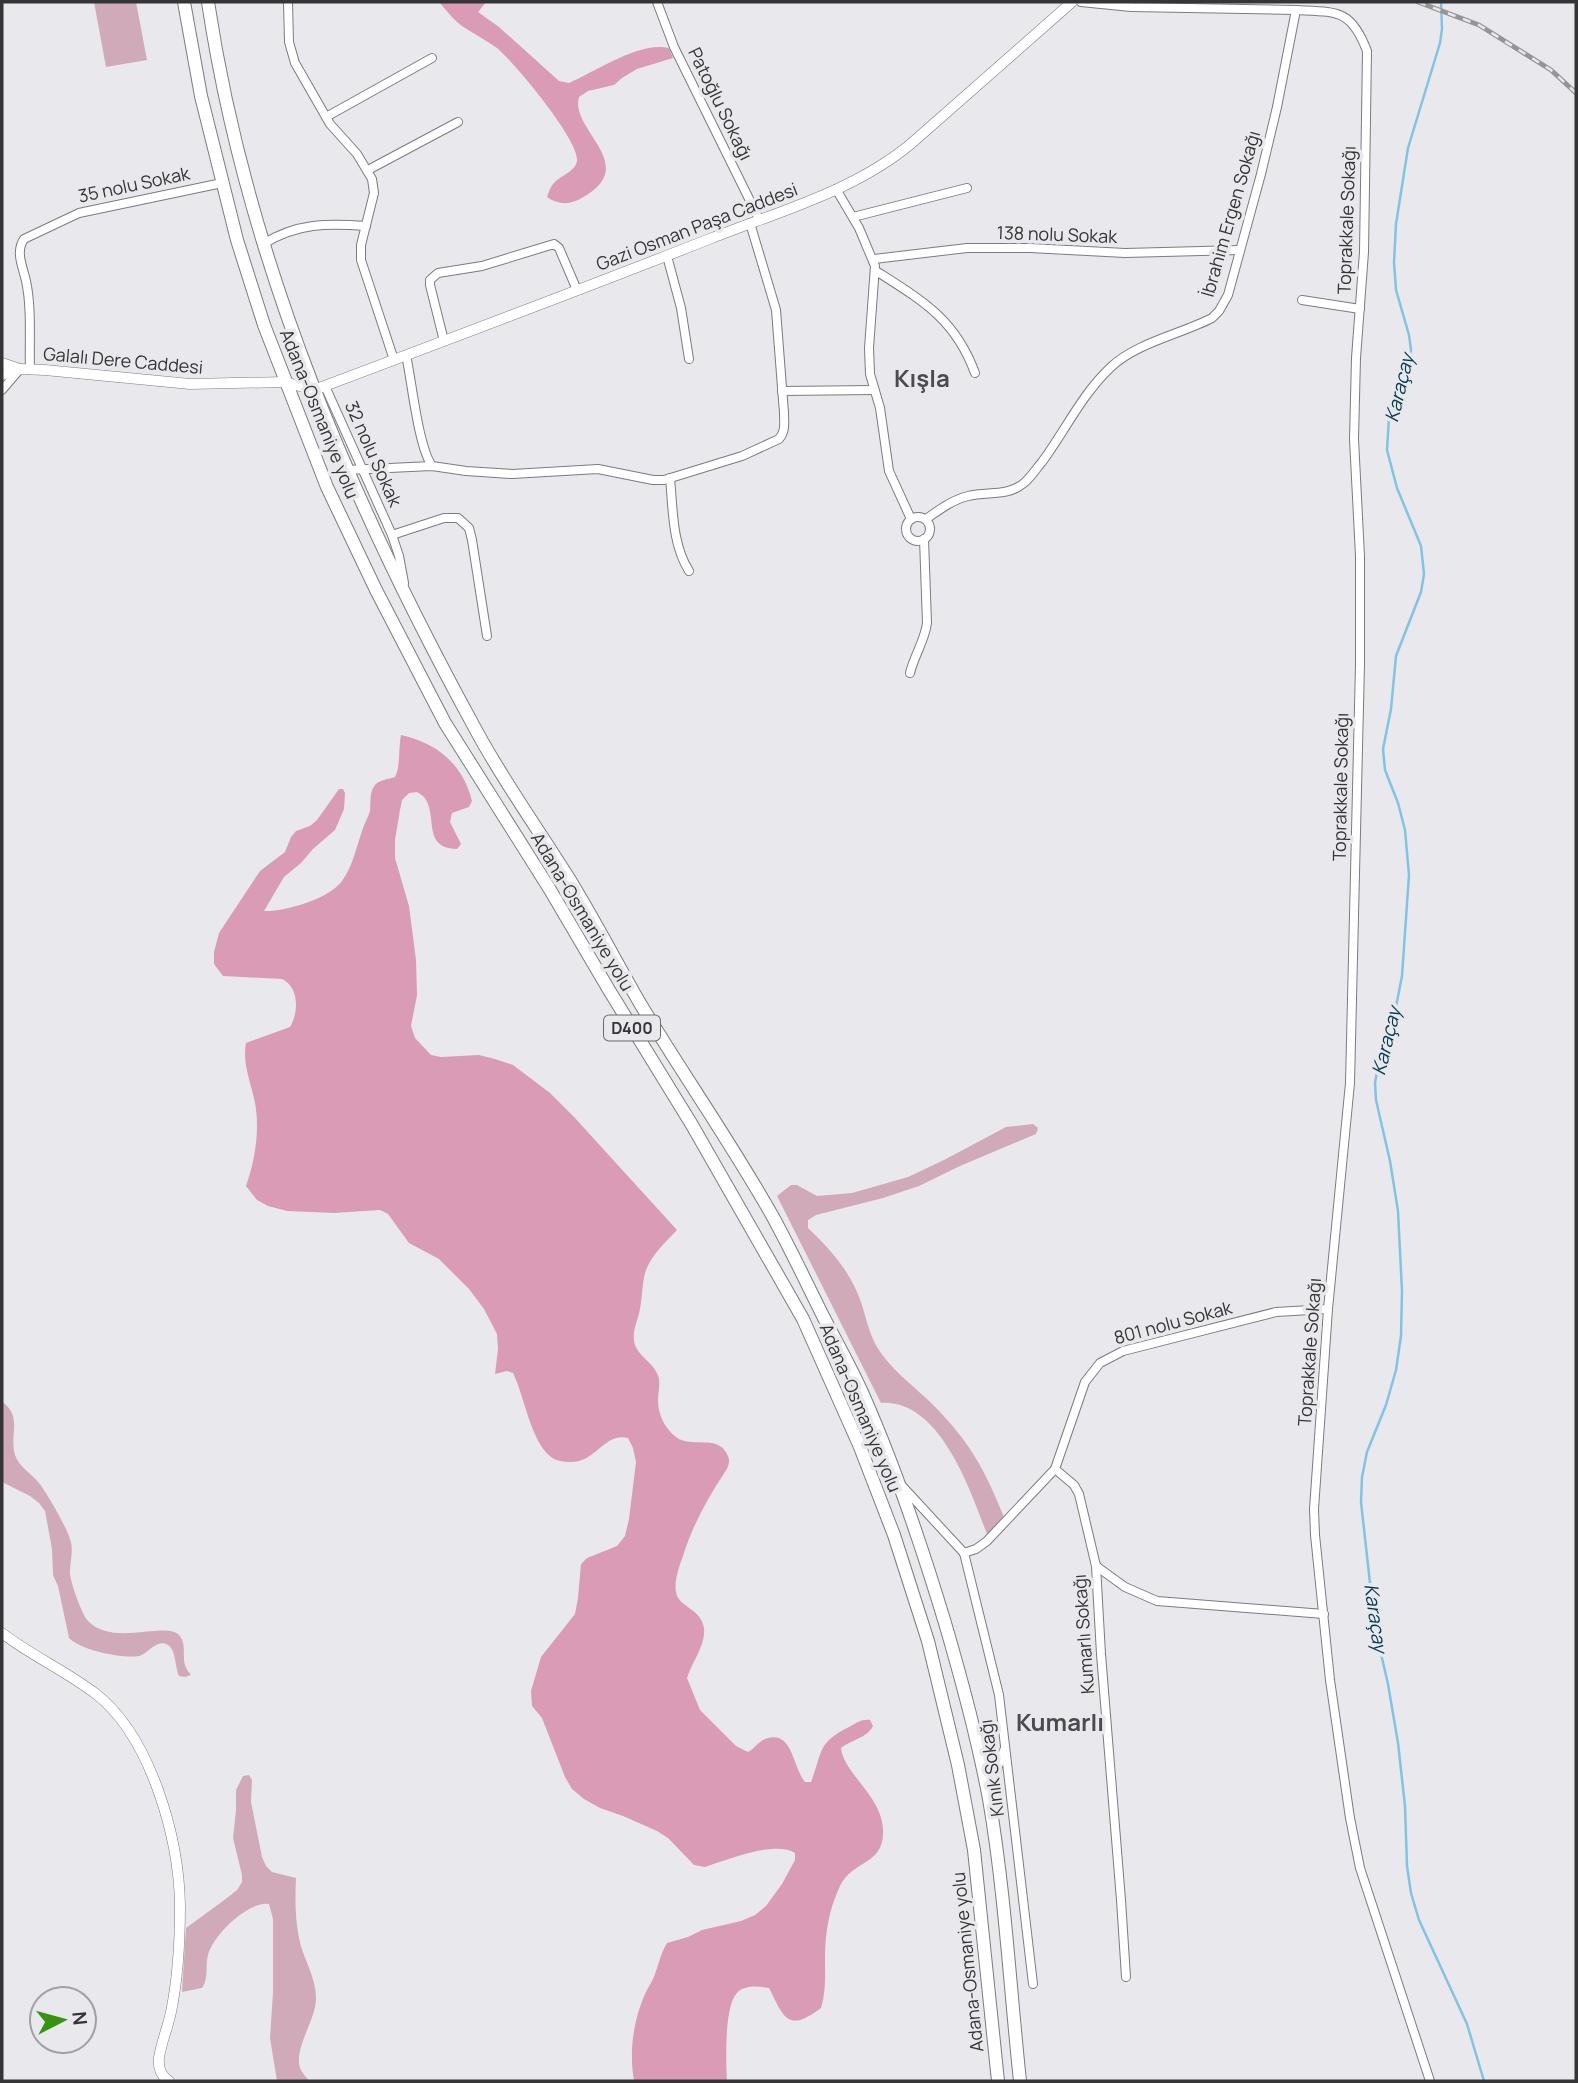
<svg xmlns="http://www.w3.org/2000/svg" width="1578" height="2083" viewBox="0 0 1578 2083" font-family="Manrope,sans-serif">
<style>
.green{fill:#d1aaba}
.forest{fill:#da9bb7}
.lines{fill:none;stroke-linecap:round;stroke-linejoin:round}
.stream{stroke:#80c3e4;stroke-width:2.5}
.minor-casing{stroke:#7c7b7f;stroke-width:10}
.tertiary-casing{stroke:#7c7b7f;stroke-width:11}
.trunk-casing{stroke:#7c7b7f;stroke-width:14}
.minor{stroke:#fff;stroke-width:8}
.tertiary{stroke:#fff;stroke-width:10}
.trunk{stroke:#fff;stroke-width:12}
.rail-casing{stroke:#959598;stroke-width:5}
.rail{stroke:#e9e9ed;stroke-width:2.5;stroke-dasharray:8;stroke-linecap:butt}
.labels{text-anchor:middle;stroke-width:7;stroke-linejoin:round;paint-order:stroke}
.shield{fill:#e9e9ed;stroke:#6b6b6e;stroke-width:2}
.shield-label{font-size:16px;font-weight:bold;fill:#353537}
.street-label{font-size:18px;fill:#353537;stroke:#e9e9ed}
.water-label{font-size:19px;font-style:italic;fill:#003b51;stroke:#e9e9ed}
.district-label{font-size:24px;font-weight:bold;fill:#4b4b4e;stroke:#e9e9ed}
</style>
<rect width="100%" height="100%" fill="#e9e9ed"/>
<!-- green -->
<g class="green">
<polygon points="94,2 136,2 147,60 106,67"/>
<path d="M1033,1124L1038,1128L1036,1134L960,1166L919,1186L883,1198L816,1215L808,1220V1228C831,1250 850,1271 861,1302C866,1317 869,1333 877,1347C893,1373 920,1390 940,1412C973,1447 986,1473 1004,1517L987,1534C970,1490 940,1399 881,1403L777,1196L791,1185H797L817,1196L852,1193L908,1177L944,1160L1006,1127Z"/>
<path d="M2,1402C23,1416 9,1435 15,1455C19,1467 32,1474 39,1483C47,1493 67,1528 70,1539C74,1550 70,1561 70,1571C69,1579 82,1615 88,1621C113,1647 165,1621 179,1635C187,1644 182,1655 185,1665C186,1669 189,1672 191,1675L185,1677L179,1676C175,1667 176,1650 168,1645C157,1638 148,1654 139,1656C123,1659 80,1650 69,1638L58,1586L53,1575L52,1549L45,1511L39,1503L30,1496L2,1482Z"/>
<path d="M249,1775L252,1780L251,1802L262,1857L266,1866L272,1872L296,1878C295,1898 295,1918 299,1938C303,1959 317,1978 316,2000C315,2021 294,2048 300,2068C302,2073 307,2078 310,2081H277L270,2038L273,1992V1919L269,1904C248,1901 213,1935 208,1955C205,1966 209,1978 202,1988L182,1992L186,1928L227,1898L237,1890L242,1882V1875L233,1838L236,1810V1790L243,1776Z"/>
</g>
<!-- forest -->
<g class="forest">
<path d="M439,2H486L478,12L499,27L559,81L569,83C596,71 640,41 669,48L673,58L637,69L622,78L614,85L588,91L579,97C569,131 645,166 578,200C567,205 557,204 547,197C549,192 550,187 554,183C561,175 575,172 577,161C580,141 514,62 497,48C487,41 476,35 465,28C455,22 447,11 439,2Z"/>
<path d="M401,735C437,743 463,764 472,801L469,807L452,813L450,822L461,844L457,849C423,848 437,819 426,800C424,796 420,794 417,792L409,793L402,800L400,810L395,840V858L409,906L416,960L417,995L411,1026L415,1038L431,1055L441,1057L479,1055L495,1059L513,1065L529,1077L550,1093L575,1118L677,1230C664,1244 648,1258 644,1277C642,1288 642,1299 640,1309C638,1321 631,1331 635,1345C640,1358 656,1364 659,1379C660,1386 658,1394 658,1401C658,1414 665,1429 676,1437C691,1449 719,1433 728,1456C731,1463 727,1469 723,1475C706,1501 692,1527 683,1556C679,1567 674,1581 676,1592C678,1607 701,1608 704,1628C706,1645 692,1662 687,1678L700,1710L736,1746L748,1752C755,1748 759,1741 765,1739C793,1729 792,1766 805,1782H811C823,1751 817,1743 849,1727C857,1723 861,1719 870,1720L873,1726C867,1738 851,1740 841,1748C844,1774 881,1795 883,1829C885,1866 853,1859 840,1886C829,1909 825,1933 825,1959C825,1976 826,1991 821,2008C788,2033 784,2018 769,1988C759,1986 744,1985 737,1993C724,2006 726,2063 727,2081H634C629,2052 633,2021 645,1994C648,1987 653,1981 655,1974C659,1963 661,1953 667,1943L688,1937L702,1930L741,1921L755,1915L766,1906L782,1884L795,1860V1853C775,1840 727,1860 705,1867L694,1865L668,1838L657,1831L623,1816L600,1808L584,1799L572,1789L565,1777L542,1718L532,1706L531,1691L541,1657L575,1614L578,1598L581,1564L587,1558L617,1546L625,1536L629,1519L636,1462L633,1448L628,1438C605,1432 596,1462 571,1462C564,1462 556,1461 551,1457C531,1442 524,1395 513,1373L507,1371L495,1374L498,1349L497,1334L484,1309L469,1289L439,1259L409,1243L388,1214L380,1210L334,1213L287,1211L268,1206L257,1200L246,1186C255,1161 260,1130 255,1103C251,1082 242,1064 246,1043L290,1027C299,1012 299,987 282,979L223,976L214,964V952L219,933L260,871L285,852L291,837L296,831L310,826L317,820L339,789H343L345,793L344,809L335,830L313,849L301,863L284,877L264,911C284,912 329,899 342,881C353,866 356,848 362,831C364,824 368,818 370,811C371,803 369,792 375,785C379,780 389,779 395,777C401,765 398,749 401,735Z"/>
</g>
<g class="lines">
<!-- stream -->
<polyline class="stream" points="1441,2 1442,29 1440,43 1408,148 1396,224 1394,262 1396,290 1409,335 1411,350 1409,365 1389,417 1387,450 1397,488 1421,546 1424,574 1421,592 1396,656 1391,709 1383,749 1385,770 1398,803 1405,830 1409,875 1402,976 1394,1017 1378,1065 1375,1083 1376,1100 1390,1161 1398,1211 1402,1291 1401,1336 1396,1370 1386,1405 1367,1452 1362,1477 1361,1502 1375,1628 1388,1684 1398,1743 1405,1806 1407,1866 1411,1893 1419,1920 1467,2024 1484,2081"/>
<!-- minor casing -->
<g class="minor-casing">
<g id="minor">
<polyline points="288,2 289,42 295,63 330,124 357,154 372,179 374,193 361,245 361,260 394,360"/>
<polyline points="657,2 674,47 759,219"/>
<path d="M1296,10C1337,12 1351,9 1367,51L1364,252L1356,358L1354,439L1360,556V664L1350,1083L1328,1309L1314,1509L1315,1535L1330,1680L1350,1818L1360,1868L1430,2081"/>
<polyline points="326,117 432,58"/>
<polyline points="368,170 458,122"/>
<polyline points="836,189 859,228 875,266 869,348 870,374 880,408 889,471 911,519"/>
<polyline points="853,217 967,188"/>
<path d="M263,244C297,223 327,223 366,226"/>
<polyline points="667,256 681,308 689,359"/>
<polyline points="874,259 967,248 1030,248 1125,253 1240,250"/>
<path d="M876,271C923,301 955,319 975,373"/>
<polyline points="1302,300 1360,309"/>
<polyline points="444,341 430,285 430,280 438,273 482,266 554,244 559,248 577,290"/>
<path d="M406,355C412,382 418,446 432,466"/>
<path d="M30,370C29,341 32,309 26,281C23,267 15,252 24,239L79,213L222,183"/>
<polyline points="325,386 392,535 399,556 404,583"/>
<polyline points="2,390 20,369"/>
<polyline points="782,391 874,390"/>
<path d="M347,470L432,466L466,471L512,474L598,469L653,480H664L742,456L779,439C786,431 784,422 784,413L776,310L750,223"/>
<path d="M670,478C673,509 672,544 689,571"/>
<circle cx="918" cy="529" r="12"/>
<path d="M926,519C939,510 952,500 968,496C988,491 1007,497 1024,483C1031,477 1036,469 1042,462C1065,431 1082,394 1111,367C1136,343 1181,334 1212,318L1219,311L1228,295L1261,174L1277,107L1296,10L1131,7L1081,2"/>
<polyline points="392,535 444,518 458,518 469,528 472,540 487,636"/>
<path d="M910,673C914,656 925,640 927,623L924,539"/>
<polyline points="1055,1469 1074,1485 1079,1494 1096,1566 1101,1654 1121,1900 1126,1977"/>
<polyline points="903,1487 964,1553 976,1549 987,1541 1055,1469 1085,1382 1100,1363 1123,1351 1276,1312 1328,1309"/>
<polyline points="964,1553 999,1695 1033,1984"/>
<polyline points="1096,1566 1125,1587 1157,1601 1324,1614"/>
<polyline points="988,1792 1005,1748"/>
</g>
</g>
<!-- tertiary casing -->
<g class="tertiary-casing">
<g id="tertiary">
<polyline points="2,363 20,369"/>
<path d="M2,375L20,369L45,370L190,384L285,382L314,390C447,340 580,290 712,238C780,211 857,190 913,142L1072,2"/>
<path d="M2,1633C32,1656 66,1671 96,1694C151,1737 179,1838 180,1906C180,1940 178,1978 171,2012C168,2027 161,2043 159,2058C158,2068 161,2076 169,2081"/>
</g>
</g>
<!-- trunk casing -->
<g class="trunk-casing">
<g id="trunk">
<polyline points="184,2 201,96 237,240 264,325 327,487 376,590 445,723 549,888 609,990 692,1125 803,1319 860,1447 894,1535 928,1641 958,1765 974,1850 998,2081"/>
<path d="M208,2C247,261 352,504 477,732C504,782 538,829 568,877C594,919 616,962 641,1005C684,1076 732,1144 773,1217C791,1250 807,1284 824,1318C838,1345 853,1371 865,1399C897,1472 922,1547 945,1623C962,1681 978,1740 989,1799C1005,1892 1010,1988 1020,2081"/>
</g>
</g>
<!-- minor -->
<use href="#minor" class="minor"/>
<!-- tertiary -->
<use href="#tertiary" class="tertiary"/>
<!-- trunk -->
<use href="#trunk" class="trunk"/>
<!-- rail casing -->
<g class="rail-casing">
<polyline id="rail" points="1418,2 1479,25 1551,70 1576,93"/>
</g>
<!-- rail -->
<use href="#rail" class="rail"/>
</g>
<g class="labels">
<!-- shield labels -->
<rect class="shield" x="604" y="1015.5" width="56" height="25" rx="5"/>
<g class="shield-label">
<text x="632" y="1034">D400</text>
</g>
<!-- street labels -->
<g class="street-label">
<text transform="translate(720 104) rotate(64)" y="6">Patoğlu Sokağı</text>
<text transform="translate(134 185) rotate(-12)" y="6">35 nolu Sokak</text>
<text transform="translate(1231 214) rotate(-74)" y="6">İbrahim Ergen Sokağı</text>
<text transform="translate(1347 220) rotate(-88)" y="6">Toprakkale Sokağı</text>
<text transform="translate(697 227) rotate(-21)" y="6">Gazi Osman Paşa Caddesi</text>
<text transform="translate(1057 235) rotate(2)" y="6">138 nolu Sokak</text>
<text transform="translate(123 361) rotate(5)" y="6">Galalı Dere Caddesi</text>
<text transform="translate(319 414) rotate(68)" y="6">Adana-Osmaniye yolu</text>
<text transform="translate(373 454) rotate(66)" y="6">32 nolu Sokak</text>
<text transform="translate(1341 787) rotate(-89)" y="6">Toprakkale Sokağı</text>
<text transform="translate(582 912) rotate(59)" y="6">Adana-Osmaniye yolu</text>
<text transform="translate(1173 1323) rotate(-15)" y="6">801 nolu Sokak</text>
<text transform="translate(1310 1352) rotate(-86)" y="6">Toprakkale Sokağı</text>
<text transform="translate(860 1408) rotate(67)" y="6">Adana-Osmaniye yolu</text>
<text transform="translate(1084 1634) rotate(-94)" y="6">Kumarlı Sokağı</text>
<text transform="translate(992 1768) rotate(-97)" y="6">Kınık Sokağı</text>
<text transform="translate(968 1962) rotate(-96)" y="6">Adana-Osmaniye yolu</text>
</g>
<!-- water labels -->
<g class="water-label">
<text transform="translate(1399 388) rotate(-76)" y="7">Karaçay</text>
<text transform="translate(1386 1041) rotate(-76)" y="7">Karaçay</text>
<text transform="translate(1376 1618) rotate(82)" y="7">Karaçay</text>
</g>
<!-- district labels -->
<g class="district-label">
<text x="922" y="387">Kışla</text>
<text x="1060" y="1731">Kumarlı</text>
</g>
</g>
<!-- border -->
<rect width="1578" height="2083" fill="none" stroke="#353537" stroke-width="7"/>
<!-- north arrow -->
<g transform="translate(63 2020) rotate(84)"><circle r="33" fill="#e9e9ed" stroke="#a1a1a4" stroke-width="2"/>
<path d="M0-5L12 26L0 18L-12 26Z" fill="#379410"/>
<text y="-10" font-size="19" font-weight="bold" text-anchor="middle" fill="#353537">N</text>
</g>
</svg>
